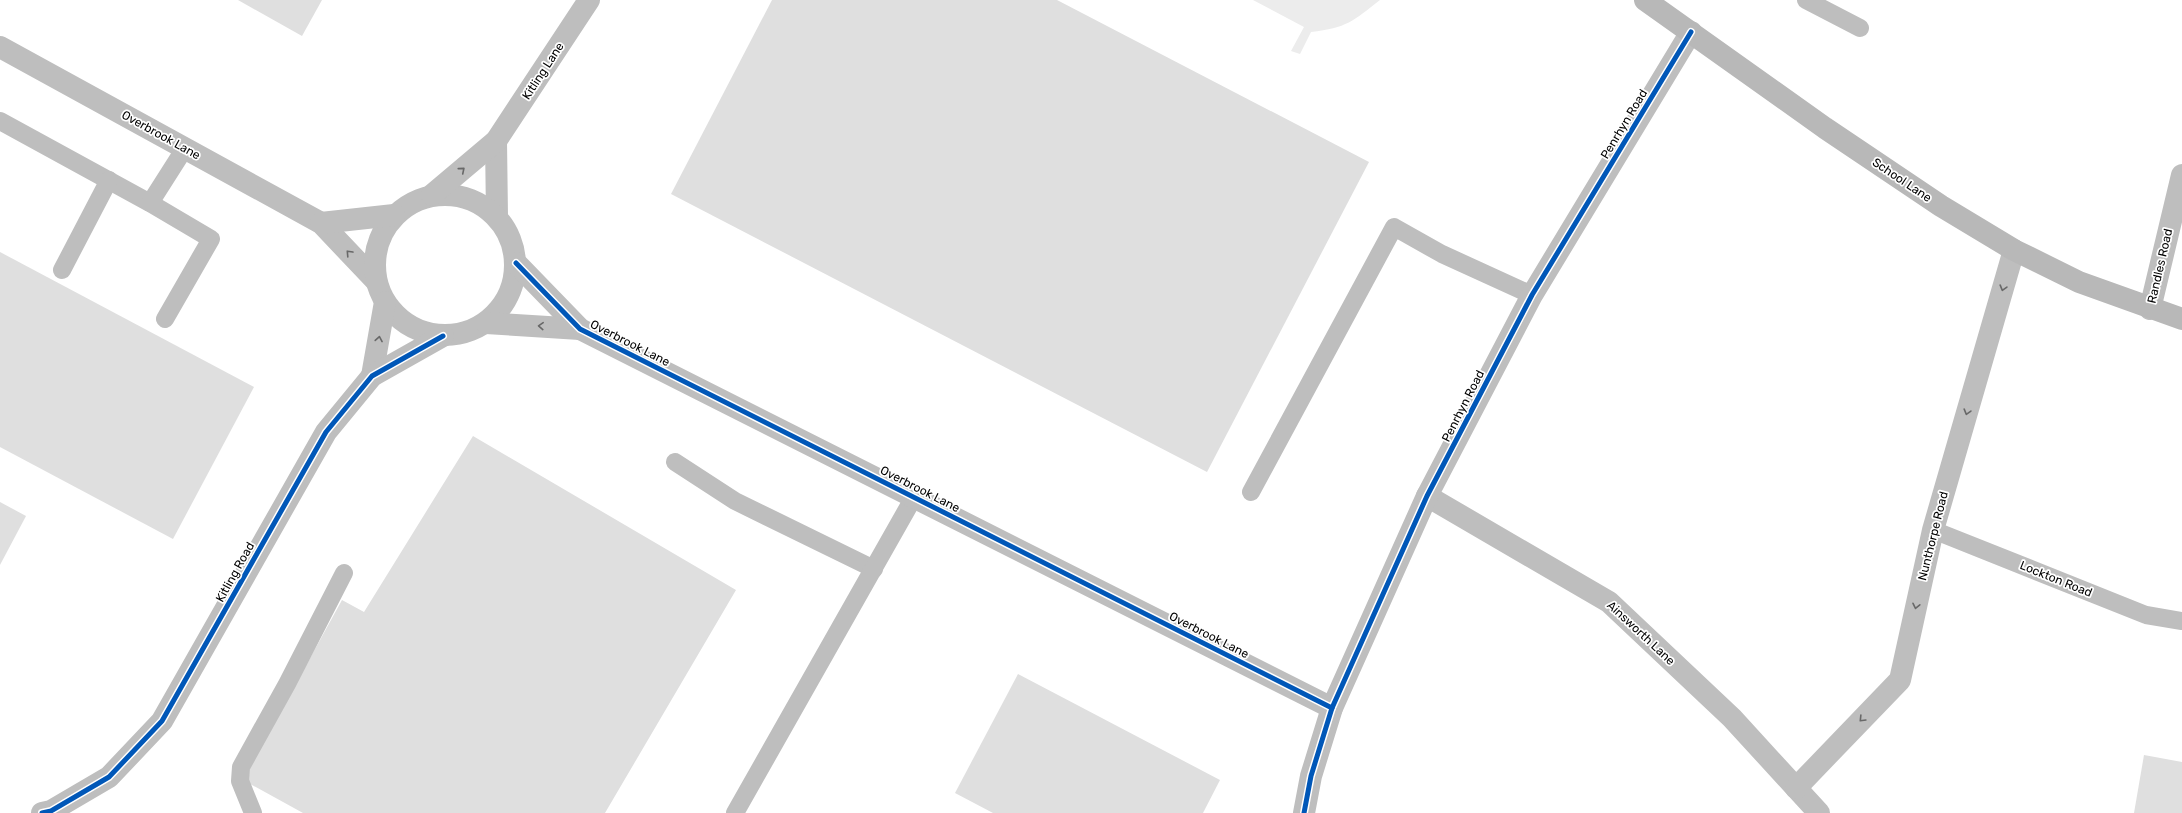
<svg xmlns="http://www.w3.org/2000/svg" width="2182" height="813" viewBox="0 0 2182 813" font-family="Rubik,sans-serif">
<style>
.green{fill:#ececec}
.building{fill:#dfdfdf}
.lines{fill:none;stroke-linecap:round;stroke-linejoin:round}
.lane{stroke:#bebebe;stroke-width:18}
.street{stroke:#bebebe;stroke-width:22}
.secondary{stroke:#b8b8b8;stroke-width:22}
.cycleway-casing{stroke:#fff;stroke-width:8}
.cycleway{stroke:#0057b8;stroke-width:5}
.oneway{stroke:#686868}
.labels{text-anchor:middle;stroke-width:3.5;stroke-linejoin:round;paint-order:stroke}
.street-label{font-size:12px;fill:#000;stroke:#fff}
</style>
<rect width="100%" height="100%" fill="#fff"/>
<!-- green -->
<path class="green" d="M1253,0H1380C1353,21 1347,28 1311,32L1300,54L1291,51L1304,27Z"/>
<!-- building -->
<g class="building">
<polygon points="238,0 322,0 302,36"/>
<polygon points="772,0 1057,0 1369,162 1207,472 671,194"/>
<polygon points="0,252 254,387 173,539 0,447"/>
<polygon points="473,436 736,590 605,813 303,813 243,780 342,600 364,612"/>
<polygon points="0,502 26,516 0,565"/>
<polygon points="1018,674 1220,780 1203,813 993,813 955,793"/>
<polygon points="2144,755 2182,762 2182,813 2134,813"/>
</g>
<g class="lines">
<!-- lane -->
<g class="lane">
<polyline points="1806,0 1860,28"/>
<polyline points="0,121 150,203 211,239 165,319"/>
<polyline points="150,203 185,148"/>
<polyline points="62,270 109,180"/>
<polyline points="675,462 735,501 874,569"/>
<polyline points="1251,492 1394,227 1442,254 1532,295"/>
<polyline points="1933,530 2146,615 2182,621"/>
<polyline points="253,813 240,781 241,767 287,684 344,573"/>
<polyline points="735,813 914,497"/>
</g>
<!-- street -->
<g class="street">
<polyline points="0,47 321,223 376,281"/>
<polyline points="496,141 497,217"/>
<circle cx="445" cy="265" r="70"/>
<polyline points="432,195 496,141 589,0"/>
<polyline points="321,223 394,215"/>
<polyline points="516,263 580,329 1332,708"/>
<polyline points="2150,309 2182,175"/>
<polyline points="486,323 580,329"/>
<polyline points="372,376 385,302"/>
<polyline points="1427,496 1609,602 1732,718 1819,813"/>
<polyline points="1796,788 1900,680 1933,530 2014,250"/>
<polyline points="42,813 51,811 109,777 162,721 326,432 372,376 443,336"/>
<polyline points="1304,813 1311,776 1332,708 1427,496 1532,295 1691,32"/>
</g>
<!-- secondary -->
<polyline class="secondary" points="1645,0 1825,128 1941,206 2014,250 2079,282 2182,319"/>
<!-- cycleway casing -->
<g class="cycleway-casing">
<g id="cycleway">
<polyline points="516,263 580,329 1332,708"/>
<polyline points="42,813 51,811 109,777 162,721 326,432 372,376 443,336"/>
<polyline points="1304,813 1311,776 1332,708 1427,496 1532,295 1691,32"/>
</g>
</g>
<!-- cycleway -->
<use href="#cycleway" class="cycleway"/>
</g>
<!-- one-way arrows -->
<defs><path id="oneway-chevron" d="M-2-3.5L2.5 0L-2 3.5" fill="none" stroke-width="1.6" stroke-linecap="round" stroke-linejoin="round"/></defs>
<g class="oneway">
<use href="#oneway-chevron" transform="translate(462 170) rotate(-40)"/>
<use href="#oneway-chevron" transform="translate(349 253) rotate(-133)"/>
<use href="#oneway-chevron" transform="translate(2003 288) rotate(106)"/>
<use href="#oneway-chevron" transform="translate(541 326) rotate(-177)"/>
<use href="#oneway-chevron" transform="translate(379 339) rotate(-80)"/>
<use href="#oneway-chevron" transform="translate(1967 412) rotate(106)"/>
<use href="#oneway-chevron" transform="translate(1916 606) rotate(102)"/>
<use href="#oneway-chevron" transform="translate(1862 719) rotate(134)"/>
</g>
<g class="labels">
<!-- street labels -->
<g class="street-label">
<text transform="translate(543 71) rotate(-57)" y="4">Kitling Lane</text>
<text transform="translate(1624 124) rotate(-59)" y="4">Penrhyn Road</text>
<text transform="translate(161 135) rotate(29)" y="4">Overbrook Lane</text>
<text transform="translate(1902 180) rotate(34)" y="4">School Lane</text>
<text transform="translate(2160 266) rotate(-77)" y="4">Randles Road</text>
<text transform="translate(630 343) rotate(27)" y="4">Overbrook Lane</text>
<text transform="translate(1463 406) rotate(-63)" y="4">Penrhyn Road</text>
<text transform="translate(920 489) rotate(27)" y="4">Overbrook Lane</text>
<text transform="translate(1933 536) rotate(-76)" y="4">Nunthorpe Road</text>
<text transform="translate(235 572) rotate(-61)" y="4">Kitling Road</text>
<text transform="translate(2056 579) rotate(22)" y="4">Lockton Road</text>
<text transform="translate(1641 633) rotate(43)" y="4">Ainsworth Lane</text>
<text transform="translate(1209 635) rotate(27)" y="4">Overbrook Lane</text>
</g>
</g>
</svg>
